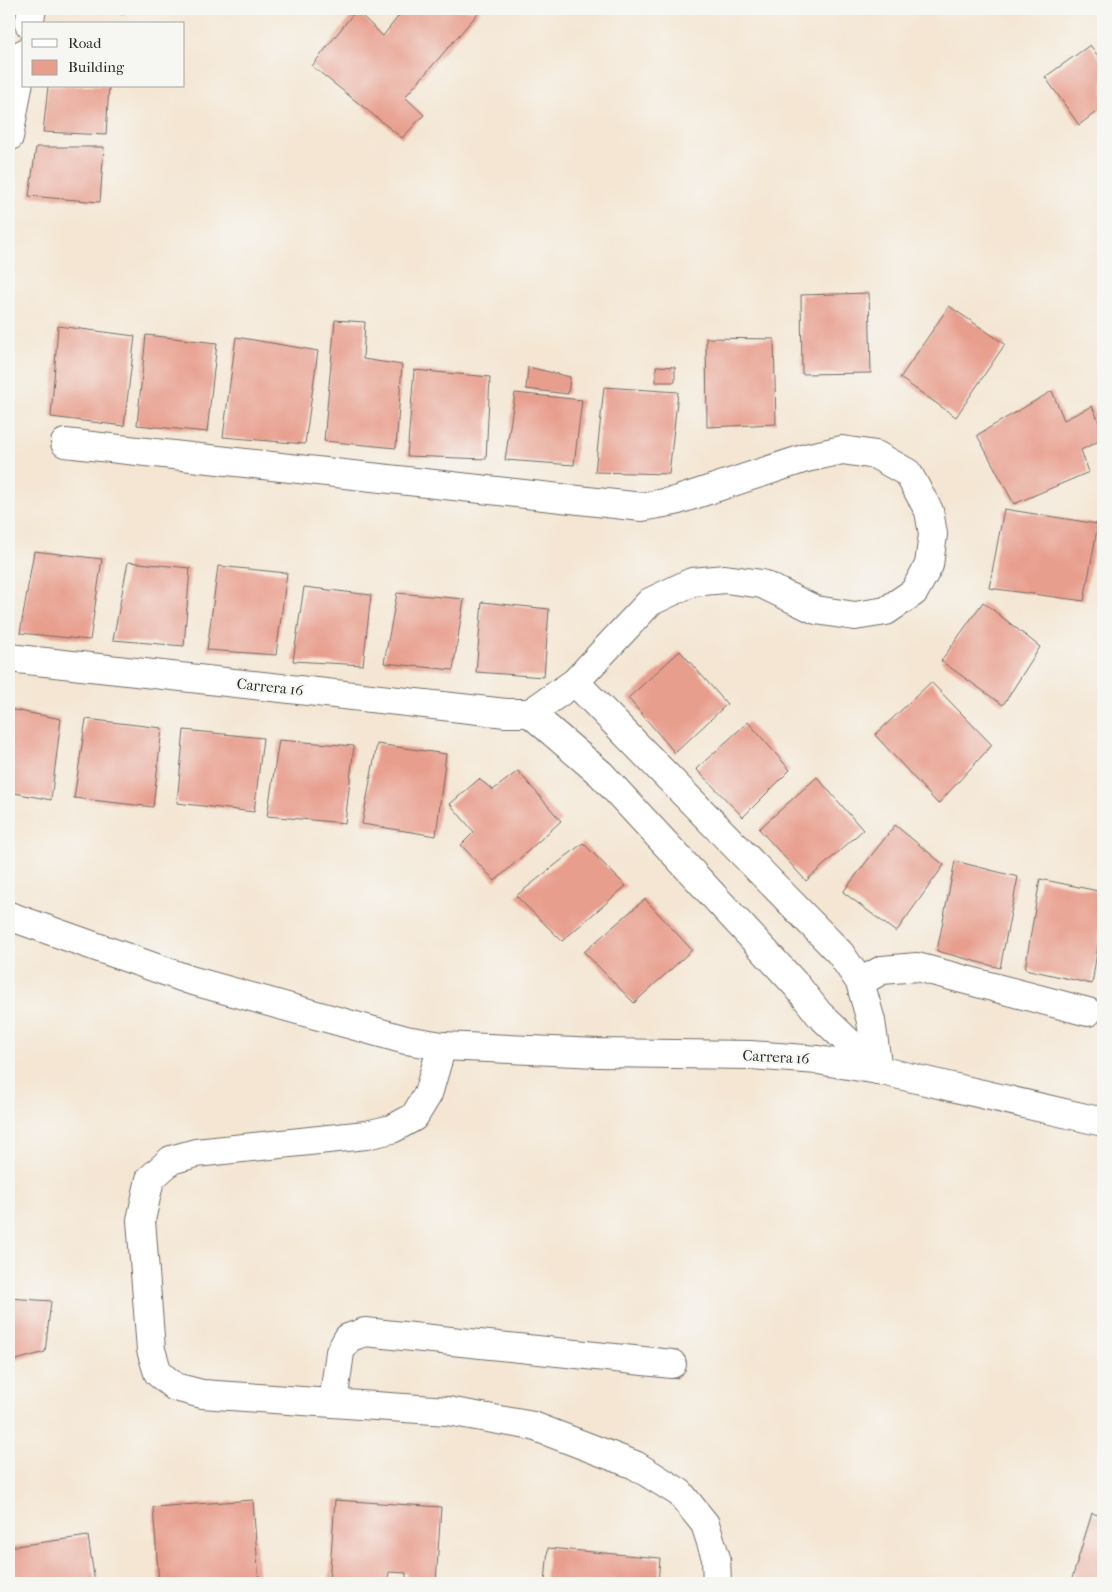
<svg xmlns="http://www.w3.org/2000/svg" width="1112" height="1592" viewBox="0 0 1112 1592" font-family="'IM FELL French Canon',serif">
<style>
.building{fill:#e89e8d}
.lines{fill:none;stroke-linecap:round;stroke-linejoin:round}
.minor-casing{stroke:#716c66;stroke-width:30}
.minor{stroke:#fff;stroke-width:28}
.labels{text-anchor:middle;stroke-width:4.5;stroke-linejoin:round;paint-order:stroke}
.street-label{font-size:15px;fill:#2b2b2b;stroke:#f6f6f2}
</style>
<rect width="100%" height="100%" fill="#f6f6f2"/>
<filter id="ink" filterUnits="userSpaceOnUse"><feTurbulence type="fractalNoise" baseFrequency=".02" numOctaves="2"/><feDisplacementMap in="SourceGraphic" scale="10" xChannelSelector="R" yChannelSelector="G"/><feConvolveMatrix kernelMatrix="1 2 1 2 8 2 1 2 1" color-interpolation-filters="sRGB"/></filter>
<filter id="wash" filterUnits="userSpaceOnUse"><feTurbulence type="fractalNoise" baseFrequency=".0096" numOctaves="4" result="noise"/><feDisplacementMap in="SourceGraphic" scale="20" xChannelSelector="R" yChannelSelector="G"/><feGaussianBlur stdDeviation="1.12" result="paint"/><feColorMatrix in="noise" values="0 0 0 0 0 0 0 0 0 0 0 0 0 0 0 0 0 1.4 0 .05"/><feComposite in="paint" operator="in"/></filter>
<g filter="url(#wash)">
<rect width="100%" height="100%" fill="#f4e6d3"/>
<g id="blocks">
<!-- building -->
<g class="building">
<polygon points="70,9 126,9 125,14 70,10"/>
<polygon points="404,9 481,10 405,97 424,115 402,138 312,66 356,10 383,36"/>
<polygon points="1090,45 1103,63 1103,107 1079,125 1045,77"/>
<polygon points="48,86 109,86 106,135 43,132"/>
<polygon points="36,147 104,147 100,202 29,196"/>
<polygon points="869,293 871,373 802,374 801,295"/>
<polygon points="949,306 1005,344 956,417 900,378"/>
<polygon points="335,320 365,322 363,359 402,365 396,448 324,441"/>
<polygon points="58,326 135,336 124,426 51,417"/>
<polygon points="146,335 217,343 207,432 137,425"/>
<polygon points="236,337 318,351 305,444 223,437"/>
<polygon points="706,338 774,339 776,424 707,427"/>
<polygon points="656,366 675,367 675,382 656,382"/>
<polygon points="528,367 570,377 568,394 526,389"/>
<polygon points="414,370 490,377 486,459 407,456"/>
<polygon points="604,387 678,392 669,474 595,472"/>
<polygon points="1052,391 1064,420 1092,406 1103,431 1103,439 1081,450 1089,472 1014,504 977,435"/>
<polygon points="515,393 582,400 574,465 505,460"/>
<polygon points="1004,509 1098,524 1084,601 989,588"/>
<polygon points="34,551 102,559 90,640 20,633"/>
<polygon points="128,562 190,568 184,646 113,640"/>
<polygon points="218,566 287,573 276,655 207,650"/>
<polygon points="304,587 371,595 363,665 293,661"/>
<polygon points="397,593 464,599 453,670 384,663"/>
<polygon points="482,602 549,609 544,677 476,672"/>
<polygon points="983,602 1040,647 1003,705 941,661"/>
<polygon points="680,651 727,704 675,753 628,698"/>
<polygon points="931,682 992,745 938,804 875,735"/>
<polygon points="9,709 61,719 51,800 9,792"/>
<polygon points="86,719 162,728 153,807 74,798"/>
<polygon points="748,722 790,770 743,817 696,769"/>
<polygon points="184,730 263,738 254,812 177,803"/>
<polygon points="279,740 354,746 345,823 267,816"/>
<polygon points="377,744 446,754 436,836 362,824"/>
<polygon points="518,771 561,821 495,881 461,845 474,832 450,804 479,779 493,790"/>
<polygon points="817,777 863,830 806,881 759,829"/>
<polygon points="895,825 944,865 896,932 843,892"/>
<polygon points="583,843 626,886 562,941 516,896"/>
<polygon points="955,861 1018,877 1000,968 937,951"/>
<polygon points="1040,879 1103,892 1103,913 1092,984 1025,969"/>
<polygon points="645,899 692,950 634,1003 584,952"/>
<polygon points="9,1298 51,1301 45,1352 9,1362"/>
<polygon points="253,1500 259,1583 159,1583 153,1507"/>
<polygon points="335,1500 441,1507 436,1583 406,1583 406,1573 389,1572 388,1583 329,1583"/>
<polygon points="1092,1513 1103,1517 1103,1583 1076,1583 1071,1582"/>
<polygon points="88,1536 95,1583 9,1583 9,1547"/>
<polygon points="548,1548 660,1558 658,1583 545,1583"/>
</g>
</g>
</g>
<g filter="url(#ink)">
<use href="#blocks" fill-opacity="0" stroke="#716c66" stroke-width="1"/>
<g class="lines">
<!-- minor casing -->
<g class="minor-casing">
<g id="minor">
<polyline points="29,24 32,9"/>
<polyline points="9,137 24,53"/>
<polyline points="65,443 642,507 675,501 806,458 842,450 876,455 908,473 929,511 933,534 929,565 914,592 886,611 855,616 816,610 762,584 725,579 692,582 650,602 575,682 530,713"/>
<polyline points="9,658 506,713 530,713"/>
<polyline points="575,682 840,953 860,982 871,1021 878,1070"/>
<polyline points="530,713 601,774 797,986 819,1014 878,1070"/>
<polyline points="9,916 190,980 406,1040 442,1046 598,1053 751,1055 818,1060 878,1070 1103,1122"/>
<polyline points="860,982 882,970 917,967 1088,1012"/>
<polyline points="442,1046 428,1094 414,1117 392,1129 366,1135 196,1153 171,1160 150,1179 141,1220 151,1350 158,1373 175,1387 202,1394 448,1411 533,1426 635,1465 680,1493 705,1524 716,1558 717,1583"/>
<polyline points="333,1403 340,1352 348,1338 365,1332 672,1364"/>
</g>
</g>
<!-- minor -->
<use href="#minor" class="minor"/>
</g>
</g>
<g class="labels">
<!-- street labels -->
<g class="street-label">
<text transform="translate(270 687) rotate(6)" y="5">Carrera 16</text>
<text transform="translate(776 1057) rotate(3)" y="5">Carrera 16</text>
</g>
</g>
<!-- margin -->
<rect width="1112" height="1592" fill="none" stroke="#f6f6f2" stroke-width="30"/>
<!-- legend -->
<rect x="22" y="22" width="162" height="65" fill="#f6f6f2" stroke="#a5a5a2"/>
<rect x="32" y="39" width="25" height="8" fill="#ffffff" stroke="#a5a5a2"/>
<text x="68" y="48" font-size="15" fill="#2b2b2b">Road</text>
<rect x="32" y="60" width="25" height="15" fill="#e89e8d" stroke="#a5a5a2"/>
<text x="68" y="72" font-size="15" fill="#2b2b2b">Building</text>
</svg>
